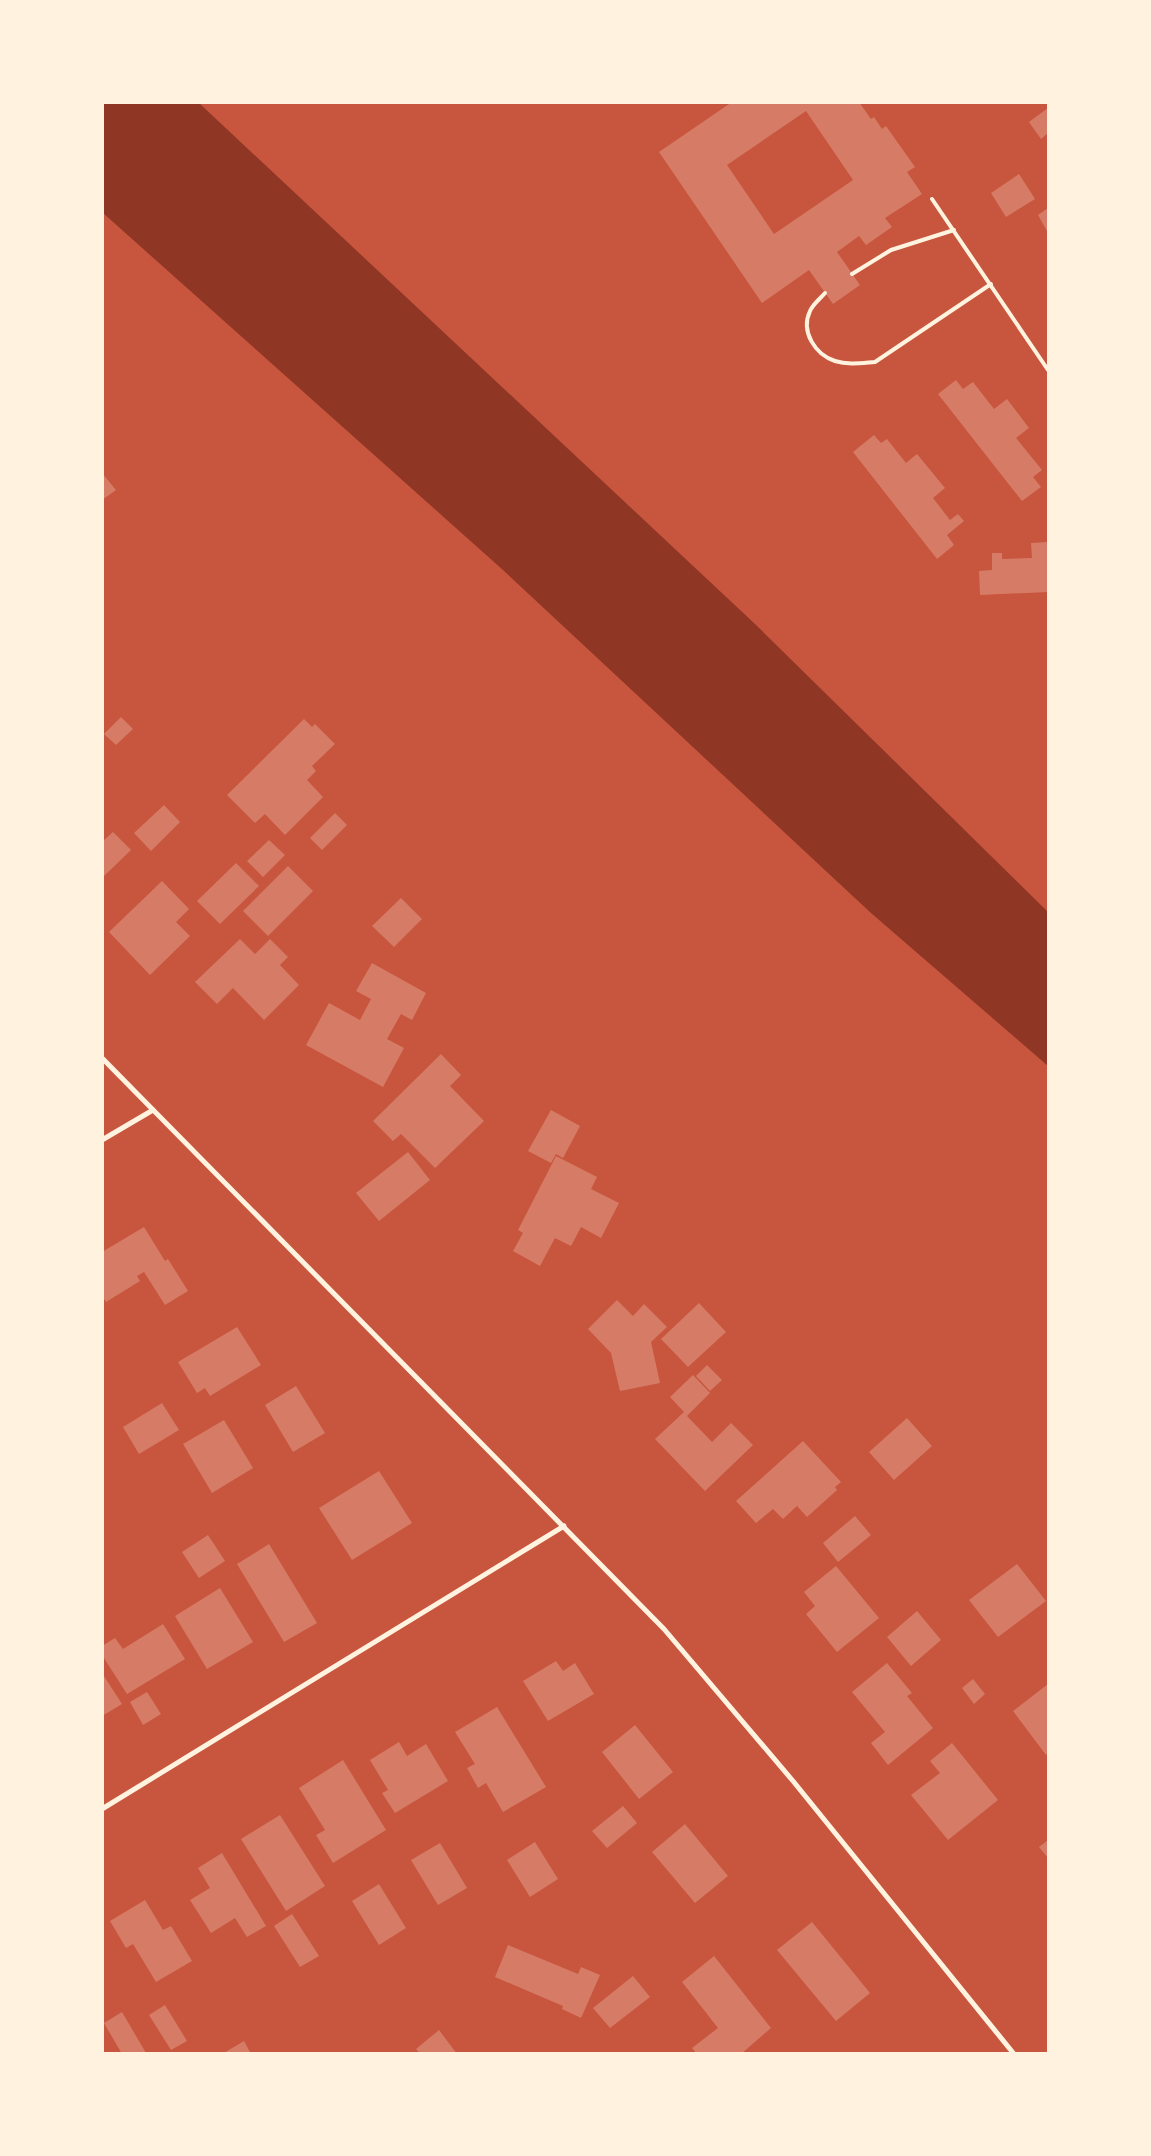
<svg xmlns="http://www.w3.org/2000/svg" width="1151" height="2156" viewBox="0 0 1151 2156" font-family="Mulish,sans-serif">
<style>
.water{fill:#8f3625}
.building{fill:#d67c66;fill-rule:evenodd}
.lines{fill:none;stroke-linecap:round;stroke-linejoin:round}
.service{stroke:#fff3e0;stroke-width:4}
.minor{stroke:#fff3e0;stroke-width:5}
</style>
<rect width="100%" height="100%" fill="#c8553d"/>
<!-- water -->
<polygon class="water" points="103,102 199,103 755,624 1048,912 1048,1066 871,913 503,570 103,213"/>
<!-- building -->
<g class="building">
<path d="M732,102H859L871,119L874,117L882,129L886,126L915,167L907,172L922,194L885,218L892,227L866,245L859,236L837,252L860,285L833,304L809,270L762,303L659,152ZM806,111L853,180L774,234L727,165Z"/>
<polygon points="1048,108 1048,133 1041,139 1029,122"/>
<polygon points="1019,174 1035,199 1006,217 991,193"/>
<polygon points="1048,208 1048,233 1038,215"/>
<polygon points="956,380 963,389 973,382 994,409 1007,399 1029,428 1016,438 1042,470 1033,477 1041,487 1022,501 938,394"/>
<polygon points="874,435 881,443 887,439 906,463 917,454 945,488 933,498 950,520 958,514 964,521 947,535 954,545 937,559 853,452"/>
<polygon points="102,473 116,490 102,500"/>
<polygon points="1048,542 1048,592 980,595 979,571 992,570 992,553 1002,553 1002,559 1032,558 1031,543"/>
<polygon points="121,717 133,729 116,745 104,734"/>
<polygon points="304,719 312,727 315,724 335,744 312,766 316,771 307,780 323,797 285,835 265,814 255,823 227,795"/>
<polygon points="164,805 180,822 151,851 134,833"/>
<polygon points="335,813 347,825 322,850 310,838"/>
<polygon points="113,832 131,850 102,878 102,842"/>
<polygon points="269,840 285,855 263,877 247,861"/>
<polygon points="236,863 259,886 220,924 197,901"/>
<polygon points="288,866 313,891 268,936 243,911"/>
<polygon points="162,881 189,909 176,922 190,936 150,975 109,932"/>
<polygon points="401,898 422,919 394,947 372,926"/>
<polygon points="240,939 255,954 270,939 288,957 280,965 299,985 264,1020 233,988 217,1004 195,982"/>
<polygon points="372,963 426,993 412,1020 401,1014 387,1039 404,1048 383,1087 306,1045 329,1003 360,1020 371,999 356,991"/>
<polygon points="441,1054 461,1075 450,1086 484,1121 435,1168 401,1134 393,1141 373,1121"/>
<polygon points="551,1110 580,1126 563,1158 556,1154 551,1163 528,1151"/>
<polygon points="408,1152 430,1180 379,1221 356,1193"/>
<polygon points="556,1156 597,1177 591,1189 619,1203 601,1238 581,1227 571,1246 555,1238 540,1266 513,1251 523,1233 518,1230"/>
<polygon points="144,1227 165,1261 168,1259 188,1291 165,1305 144,1272 137,1276 140,1281 106,1302 102,1296 102,1252"/>
<polygon points="617,1300 633,1316 644,1304 667,1327 651,1342 660,1383 620,1391 611,1353 588,1329"/>
<polygon points="699,1303 726,1332 688,1367 661,1339"/>
<polygon points="237,1327 261,1365 210,1396 205,1388 197,1393 178,1362"/>
<polygon points="707,1365 722,1380 710,1391 696,1376"/>
<polygon points="693,1375 710,1393 687,1416 712,1442 731,1423 753,1445 705,1491 655,1439 684,1412 670,1397"/>
<polygon points="296,1386 325,1433 293,1452 265,1405"/>
<polygon points="162,1403 179,1430 139,1454 123,1427"/>
<polygon points="907,1418 932,1446 894,1480 869,1452"/>
<polygon points="224,1420 253,1468 212,1493 183,1444"/>
<polygon points="803,1441 841,1482 835,1487 837,1490 807,1517 797,1506 783,1519 773,1509 756,1523 736,1501"/>
<polygon points="379,1471 412,1523 352,1560 319,1508"/>
<polygon points="855,1516 871,1535 838,1562 823,1543"/>
<polygon points="208,1535 225,1561 199,1578 182,1552"/>
<polygon points="269,1544 317,1623 284,1642 237,1564"/>
<polygon points="1017,1564 1046,1601 998,1637 969,1600"/>
<polygon points="836,1566 879,1618 837,1652 806,1614 815,1606 804,1592"/>
<polygon points="220,1588 253,1642 207,1669 175,1616"/>
<polygon points="917,1611 941,1640 911,1666 887,1637"/>
<polygon points="163,1624 185,1659 127,1694 102,1655 102,1646 115,1638 123,1649"/>
<polygon points="556,1661 563,1671 575,1663 594,1694 548,1721 523,1681"/>
<polygon points="887,1663 912,1693 907,1696 933,1728 888,1765 871,1743 885,1732 852,1692"/>
<polygon points="102,1673 122,1704 102,1716"/>
<polygon points="973,1679 985,1694 974,1704 962,1688"/>
<polygon points="1048,1684 1048,1753 1046,1755 1013,1711"/>
<polygon points="147,1692 161,1714 143,1725 130,1702"/>
<polygon points="497,1707 546,1787 503,1812 486,1783 478,1788 467,1768 475,1764 455,1732"/>
<polygon points="635,1725 673,1772 639,1799 602,1752"/>
<polygon points="399,1742 407,1756 426,1744 448,1781 395,1813 382,1793 388,1790 370,1760"/>
<polygon points="952,1743 998,1800 948,1840 911,1795 940,1773 930,1761"/>
<polygon points="343,1760 386,1830 333,1863 316,1835 325,1830 299,1788"/>
<polygon points="623,1806 637,1823 607,1848 592,1831"/>
<polygon points="280,1815 325,1886 286,1911 241,1839"/>
<polygon points="685,1824 728,1876 695,1903 652,1852"/>
<polygon points="1048,1840 1048,1858 1039,1847"/>
<polygon points="535,1842 558,1879 530,1897 507,1860"/>
<polygon points="440,1843 467,1888 438,1905 411,1860"/>
<polygon points="222,1853 266,1926 247,1937 235,1918 211,1933 190,1900 210,1888 198,1868"/>
<polygon points="379,1884 406,1928 379,1945 352,1901"/>
<polygon points="145,1900 163,1930 171,1926 192,1961 156,1982 133,1944 126,1948 110,1921"/>
<polygon points="292,1914 319,1956 300,1967 274,1926"/>
<polygon points="812,1922 870,1993 836,2021 777,1950"/>
<polygon points="508,1945 578,1974 581,1967 600,1975 581,2018 562,2009 563,2006 495,1977"/>
<polygon points="714,1956 771,2028 741,2054 697,2054 692,2048 718,2028 682,1982"/>
<polygon points="633,1976 650,1997 610,2028 593,2008"/>
<polygon points="165,2005 187,2041 171,2050 149,2015"/>
<polygon points="122,2012 146,2053 144,2054 122,2054 104,2023"/>
<polygon points="439,2030 457,2054 420,2054 416,2049"/>
<polygon points="244,2041 251,2054 222,2054"/>
</g>
<g class="lines">
<!-- service -->
<g class="service">
<polyline points="932,199 1048,370"/>
<polyline points="852,274 891,250 954,230"/>
<path d="M825,293C820,299 813,304 810,311C800,332 816,355 835,361C848,365 861,363 875,362L991,284"/>
</g>
<!-- minor -->
<g class="minor">
<polyline points="102,1058 664,1629 793,1781 1014,2054"/>
<polyline points="102,1140 153,1110"/>
<polyline points="102,1809 564,1526"/>
</g>
</g>
<!-- border -->
<rect width="1151" height="2156" fill="none" stroke="#fff3e0" stroke-width="208"/>
</svg>
